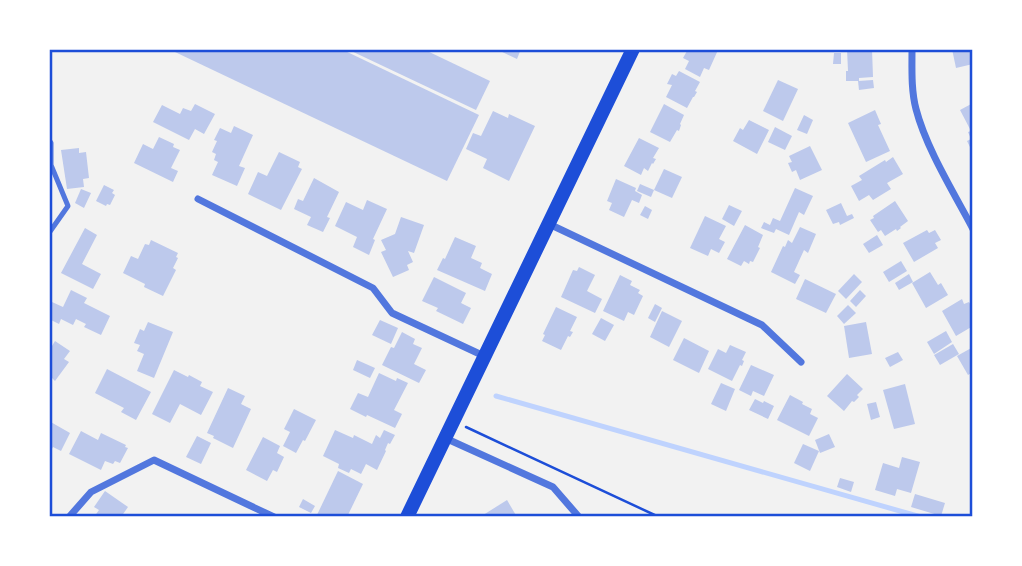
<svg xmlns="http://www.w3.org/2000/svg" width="1022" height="566" viewBox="0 0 1022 566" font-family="Signika,sans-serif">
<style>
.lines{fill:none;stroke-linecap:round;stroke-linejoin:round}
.stream{stroke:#bfd3fe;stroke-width:5}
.building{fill:#bdc9ec}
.path{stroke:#1d4ed8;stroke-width:2.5}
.service{stroke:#5277de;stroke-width:5}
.minor{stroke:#5277de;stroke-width:7}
.secondary{stroke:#1d4ed8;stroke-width:14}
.neatline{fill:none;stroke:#1d4ed8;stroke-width:2.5}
</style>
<rect width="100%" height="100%" fill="#f2f2f2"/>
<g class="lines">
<!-- stream -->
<polyline class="stream" points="496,396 921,517"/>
</g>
<!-- building -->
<g class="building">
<polygon points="176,49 341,49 479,115 447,181 175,52"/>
<polygon points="347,49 423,49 490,81 476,110"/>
<polygon points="496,49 521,49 517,59"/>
<polygon points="682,49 715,49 718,50 709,70 704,68 700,77 685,69 689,61 683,58 687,51"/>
<polygon points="847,49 872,49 873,77 859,78 859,81 846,81 846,71 848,71"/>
<polygon points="952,49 973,49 973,64 956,68"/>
<polygon points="834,53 841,53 841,64 833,64"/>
<polygon points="679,71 700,82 695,91 697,92 694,97 693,97 687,108 666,97 672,85 667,84 672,74 676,76"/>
<polygon points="778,80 798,89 783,121 763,111"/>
<polygon points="873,80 874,88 859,90 858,81"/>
<polygon points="973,103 973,153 967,141 971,139 968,132 971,131 960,110"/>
<polygon points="195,104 215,114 204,134 195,129 189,140 153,122 162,105 180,114 183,108 191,111"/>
<polygon points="664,104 684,115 680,124 681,125 679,131 677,130 670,142 650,132"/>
<polygon points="875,110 881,124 878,125 890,151 866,162 848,123"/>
<polygon points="493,111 508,118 509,114 535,126 509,181 483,168 487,159 466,149 473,133 481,136"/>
<polygon points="804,115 813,120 807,134 797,130"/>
<polygon points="749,120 769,130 757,154 733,141 740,128 743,130"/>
<polygon points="234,126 253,135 239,166 245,168 237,186 212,175 218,162 214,160 216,154 212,152 217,141 214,140 220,128 231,133"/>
<polygon points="775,127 792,136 785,150 768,142"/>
<polygon points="159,137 174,144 173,147 180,150 171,168 178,171 173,182 134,163 143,144 153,149"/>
<polygon points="639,138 659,148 653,158 656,159 653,164 652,163 648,171 644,168 641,175 624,166"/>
<polygon points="810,146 822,170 800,180 796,170 792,172 788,163 792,162 789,156"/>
<polygon points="79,148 79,153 86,152 89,178 83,179 84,187 67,189 61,150"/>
<polygon points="279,152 300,162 298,167 302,169 281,210 248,194 258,172 267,176"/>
<polygon points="893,157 903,174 887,183 891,189 873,200 869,195 859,201 851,186 862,180 859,176 885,160 886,162"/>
<polygon points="664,169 682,177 672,198 654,190"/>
<polygon points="314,178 339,192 327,217 330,218 323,232 307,225 311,217 294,209 298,199 303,201"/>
<polygon points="616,179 636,188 635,191 642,195 639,203 632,200 624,217 609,210 612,203 607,201"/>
<polygon points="640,184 654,190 651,197 637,191"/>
<polygon points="104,185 114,190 112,193 115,195 110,205 107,204 106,206 96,201"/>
<polygon points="795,188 813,196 804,215 799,212 789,235 776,229 774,233 761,228 764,222 770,225 773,218 780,221"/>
<polygon points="81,189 91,193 84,208 75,203"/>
<polygon points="367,200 387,209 373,239 375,240 369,255 353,247 357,237 335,226 346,202 363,210"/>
<polygon points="895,201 908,221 900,227 901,228 897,231 896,229 885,236 881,230 878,232 870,220 874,218 873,216"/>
<polygon points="841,203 847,216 852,214 854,218 840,225 839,222 833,224 826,210"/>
<polygon points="729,205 742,211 734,226 722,219"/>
<polygon points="645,206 652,210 648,219 640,215"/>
<polygon points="705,216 726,226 719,239 725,242 719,253 711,249 708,256 690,248"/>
<polygon points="401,217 424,225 414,253 408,251 413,262 407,265 409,270 393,277 381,252 386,250 381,240 395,234"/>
<polygon points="745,225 763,235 758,247 760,248 753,262 750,261 749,264 744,261 741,266 727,259"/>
<polygon points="800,227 816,234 808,253 804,250 794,272 800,275 795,284 771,272 783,246 785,247 788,240 792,243"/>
<polygon points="85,228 97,235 82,264 101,274 93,289 61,273"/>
<polygon points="927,230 929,233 935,230 941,240 935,243 938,248 914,262 903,243"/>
<polygon points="877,235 883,245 869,253 863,244"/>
<polygon points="455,237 476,246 471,258 482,263 480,268 492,274 485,291 437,270 443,258 445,259"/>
<polygon points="151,240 178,253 176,257 178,258 173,268 176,270 163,296 144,287 145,284 123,273 131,256 138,259 145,244 149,245"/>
<polygon points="901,261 907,271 889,282 883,272"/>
<polygon points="579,267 595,275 587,291 602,299 595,313 561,297 573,270 577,271"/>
<polygon points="930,272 938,285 941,283 948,295 926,308 912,283"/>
<polygon points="854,274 862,282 846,299 838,291"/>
<polygon points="909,274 913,282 899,290 895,283"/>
<polygon points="620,275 632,281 630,285 640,290 638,293 643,296 634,315 628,312 624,321 603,311"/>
<polygon points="434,277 466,293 461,303 471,308 463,324 436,311 438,308 422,301"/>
<polygon points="805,279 836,294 826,313 796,299"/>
<polygon points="71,290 87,298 84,303 110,316 101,335 84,327 86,324 76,319 73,325 61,319 59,324 49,319 49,308 52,302 63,307"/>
<polygon points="860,290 866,296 856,307 850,301"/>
<polygon points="962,299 964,304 969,302 973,309 973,326 956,336 942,311"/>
<polygon points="655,304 662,308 655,322 648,318"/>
<polygon points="848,305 856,313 844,324 837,316"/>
<polygon points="556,307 577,317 570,331 573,332 570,337 568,336 561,350 542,341 545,335 543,334"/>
<polygon points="662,311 682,321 669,347 650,337"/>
<polygon points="601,318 614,325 605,341 592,334"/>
<polygon points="380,320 398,328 391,344 372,335"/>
<polygon points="148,322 173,332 154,378 137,371 144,354 137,351 140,345 134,343 140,329 144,331"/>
<polygon points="866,322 872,354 849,358 844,326"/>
<polygon points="946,331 952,342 934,354 927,342"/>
<polygon points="402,332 415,339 413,344 422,348 414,364 426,370 419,383 382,365 391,347 394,348"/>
<polygon points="684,338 709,351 699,373 673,360"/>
<polygon points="55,341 70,351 64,359 69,362 55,381 52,378 49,382 49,351"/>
<polygon points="953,344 959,354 940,365 934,355"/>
<polygon points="730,345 746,352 742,360 744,361 742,366 740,365 732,381 708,369 718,349 726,353"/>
<polygon points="973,347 973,372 968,375 957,356"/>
<polygon points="898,352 903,360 890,367 885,358"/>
<polygon points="357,360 375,368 370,378 353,370"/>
<polygon points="751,365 774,375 764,396 753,391 751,396 739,390"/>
<polygon points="107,369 151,392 136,420 121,412 124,408 95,393"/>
<polygon points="174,370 188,377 189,375 202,382 200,386 213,392 201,415 180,404 170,423 152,414"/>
<polygon points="379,373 396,381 397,378 408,383 394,410 402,414 395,428 367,415 366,417 350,409 358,393 368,397"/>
<polygon points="847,374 863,389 857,395 859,397 854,402 852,401 844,411 827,396"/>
<polygon points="721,383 735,389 726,411 711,404"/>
<polygon points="905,384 915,424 894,429 883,390"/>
<polygon points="228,388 245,396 241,404 251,409 233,448 213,438 214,436 207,433"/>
<polygon points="790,395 803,402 802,404 812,409 810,414 818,418 809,436 777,420"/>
<polygon points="755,399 763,403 764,401 774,406 768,419 749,410"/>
<polygon points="876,402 880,417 871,420 867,404"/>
<polygon points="294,409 316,420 305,441 303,440 296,453 283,446 290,432 284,429"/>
<polygon points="49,421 70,433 61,451 53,447 49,454"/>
<polygon points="335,430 353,438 354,435 372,444 376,435 380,438 384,430 395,435 390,444 388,443 385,450 386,451 377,470 366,464 361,474 351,469 349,473 338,468 339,464 323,456"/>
<polygon points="81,431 98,440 101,433 126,445 125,447 128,448 120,463 115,461 113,464 105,461 101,470 69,454"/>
<polygon points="829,434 835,447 820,453 815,440"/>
<polygon points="197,436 211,443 201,464 186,457"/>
<polygon points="263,437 280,446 277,453 284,457 277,472 273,470 267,481 246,470"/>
<polygon points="803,444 819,451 810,471 794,463"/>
<polygon points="902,457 920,462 911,493 897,489 895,496 875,490 883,463 899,468"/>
<polygon points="338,471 363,484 347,517 316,517"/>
<polygon points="840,478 854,482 851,492 837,487"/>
<polygon points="105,491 128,507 121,517 94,517 99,510 94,507"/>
<polygon points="915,494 945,503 941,516 911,507"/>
<polygon points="303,499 315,506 311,513 299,507"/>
<polygon points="507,500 517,517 480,517"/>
</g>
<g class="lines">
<!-- path -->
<polyline class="path" points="466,427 659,517"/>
<!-- service -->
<polyline class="service" points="49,140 51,143 51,165 68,206 49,233"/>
<!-- minor -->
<g class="minor">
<path d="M912,49C912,69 911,90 916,109C926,148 954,193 973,229"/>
<polyline points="198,199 373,288 392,313 484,356"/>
<polyline points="549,224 762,325 801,362"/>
<polyline points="445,438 553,487 579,517"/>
<polyline points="69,517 91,492 154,460 274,517"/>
</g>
<!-- secondary -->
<polyline class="secondary" points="407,517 633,49"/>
</g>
<!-- border -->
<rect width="1022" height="566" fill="none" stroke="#ffffff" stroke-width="102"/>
<rect x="51" y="51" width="920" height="464" class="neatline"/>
</svg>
